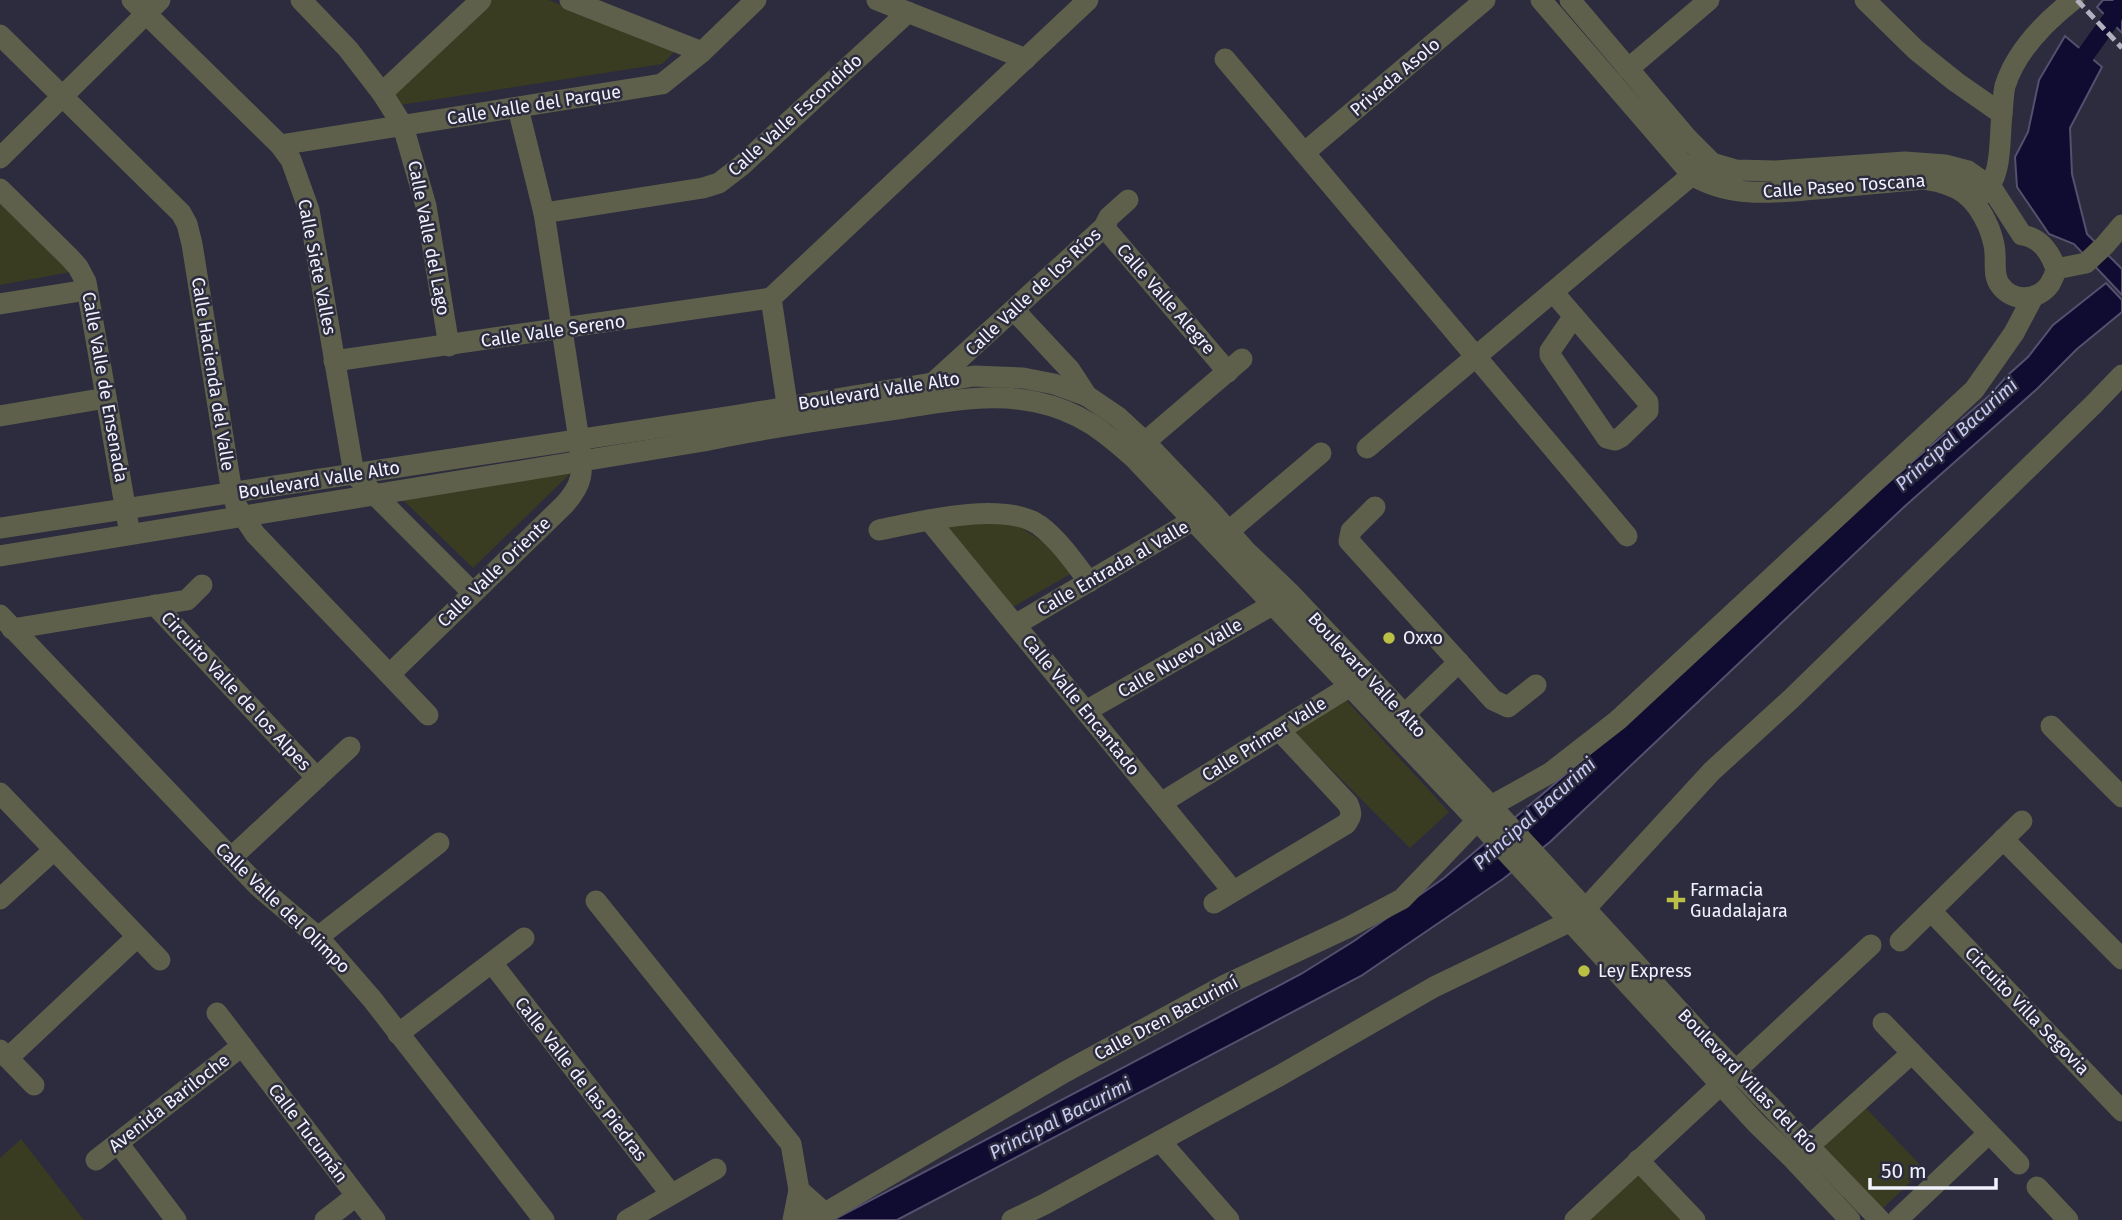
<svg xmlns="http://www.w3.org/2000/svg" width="2122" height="1220" viewBox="0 0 2122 1220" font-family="'Fira Sans',sans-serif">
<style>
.green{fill:#3a3c21}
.water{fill:#100b31;stroke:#54506e;stroke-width:2}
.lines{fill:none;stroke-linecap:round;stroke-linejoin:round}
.canal{stroke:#100b31;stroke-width:18}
.minor{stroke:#5e604b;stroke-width:21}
.rail{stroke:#b0b0be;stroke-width:5;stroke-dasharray:10 5;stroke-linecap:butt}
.poi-dot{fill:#bac045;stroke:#2c2c3e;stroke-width:2.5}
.labels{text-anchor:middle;stroke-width:5;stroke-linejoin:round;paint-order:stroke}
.street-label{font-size:18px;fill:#f1f2fe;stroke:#2c2c3e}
.poi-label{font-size:18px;fill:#f1f2fe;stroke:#2c2c3e;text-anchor:start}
.water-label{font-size:19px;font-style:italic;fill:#c9cbf7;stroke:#2c2c3e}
</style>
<rect width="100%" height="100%" fill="#2c2c3e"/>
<!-- green -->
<g class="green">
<polygon points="480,0 549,0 675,51 662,64 400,105 390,89"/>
<polygon points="0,203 71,272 0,285"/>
<polygon points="577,467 473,568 399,496"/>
<polygon points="984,517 1017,525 1046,544 1072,573 1013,607 945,523"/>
<polygon points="1346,700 1449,812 1410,848 1293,731"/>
<polygon points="1862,1104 1924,1169 1882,1209 1820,1143"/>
<polygon points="21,1139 84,1220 0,1220 0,1158"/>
<polygon points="1635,1170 1683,1220 1582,1220"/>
</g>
<!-- water -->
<g class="water">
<polygon points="2103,0 2122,0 2122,33 2097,7"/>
<polygon points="2065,36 2102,67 2070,128 2072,174 2087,234 2122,269 2122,295 2074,244 2049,234 2017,187 2015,157 2028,132 2039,80"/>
<polygon points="2106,283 2122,300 2122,312 2077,349 2037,389 1904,507 1550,842 1503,879 1361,976 897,1220 833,1220 1301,974 1354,941 1444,878 1613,734 1825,537 1990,395 2008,375 2028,357 2053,325"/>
</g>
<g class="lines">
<!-- canal -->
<polyline class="canal" points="2076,73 2086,54 2122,4"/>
<!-- minor -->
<g class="minor">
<polyline points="132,0 280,145 291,160 309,210 354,474 473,593"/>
<polyline points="301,0 348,49 382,93 403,126 426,206 449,346"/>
<polyline points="570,0 702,52"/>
<polyline points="877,0 1026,59"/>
<path d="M1541,0L1692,175C1733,200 1781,192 1826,188C1859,185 1891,182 1924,179C1958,184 1975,195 1989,228C1992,236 1995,245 1995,254C1996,265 1993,275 2000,285C2013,303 2038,301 2050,284C2053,279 2055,274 2056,269C2050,252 2041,238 2022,235L1991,187L1968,171L1945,165L1905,162L1776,171L1736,170L1712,163L1688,139L1570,0"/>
<path d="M1865,0L1916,50L1956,82L2002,114C1999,139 2003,177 1983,194"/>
<polyline points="0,35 181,213 187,224 192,244 232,493 236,505 255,534 428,715"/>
<polyline points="1225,59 1627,536"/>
<polyline points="1628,69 1709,0"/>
<polyline points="382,93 481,0"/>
<path d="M2002,114C2003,105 2003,95 2005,86C2016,51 2045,22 2073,0"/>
<polyline points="280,145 662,84 702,52 756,0"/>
<polyline points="1304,153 1485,0"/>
<polyline points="0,158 160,0"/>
<polyline points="0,189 70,258 78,267 86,282 128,523"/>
<polyline points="544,213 703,188 719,183 741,166 908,12"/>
<polyline points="1104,227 1228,372"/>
<polyline points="2056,269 2086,263 2105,245 2122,225"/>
<polyline points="1553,292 1648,402 1648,411 1621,437 1615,440 1607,438 1550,355 1550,351 1574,316"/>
<polyline points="771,298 789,417"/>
<polyline points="0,304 87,290"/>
<polyline points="1014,310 1070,370 1087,396"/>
<polyline points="334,361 771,298 1088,0"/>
<polyline points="934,382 1104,227 1109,217 1128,200"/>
<polyline points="0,416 106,398"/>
<polyline points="1145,442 1242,359"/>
<polyline points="1367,448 1692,175 1696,162"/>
<polyline points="1375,507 1351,531 1349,541 1493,700 1508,707 1536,685"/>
<polyline points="929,520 1233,891"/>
<polyline points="0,528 734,416 974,376 1023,378 1054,384 1087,396 1118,417 1145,442 1210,510 1245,550 1289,592 1491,806 1696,1029 1880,1220"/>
<path d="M879,530C919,522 1003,500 1039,525C1059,540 1074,562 1089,582"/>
<polyline points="1229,531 1321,453"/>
<path d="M0,556L704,441C763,428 823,420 883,411C933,404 986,391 1036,402C1079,411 1104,431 1135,459L1486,830L1756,1123L1794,1160L1850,1220"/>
<polyline points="155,605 317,778"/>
<polyline points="0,615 258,886 318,937 372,999 544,1220"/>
<polyline points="1015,625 1202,515"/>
<polyline points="12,629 187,600 202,585"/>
<path d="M390,674L564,505C586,481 582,470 579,440L544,213L518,108"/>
<polyline points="1086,711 1274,604"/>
<polyline points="1405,714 1459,662"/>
<polyline points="2051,726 2122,797"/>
<polyline points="0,793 160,960"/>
<polyline points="1161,803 1360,680"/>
<polyline points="2003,839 2122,959"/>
<polyline points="231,858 350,747"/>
<polyline points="0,899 54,850"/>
<polyline points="596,901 791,1144 799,1190 825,1213"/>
<path d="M1214,903L1346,824C1352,816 1352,813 1348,804L1279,730"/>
<polyline points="1931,911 2122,1111"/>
<polyline points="318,937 439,843"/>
<polyline points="1900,941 2022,821"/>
<polyline points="492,963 671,1194"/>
<polyline points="217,1013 375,1220"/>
<polyline points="1883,1023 2019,1164"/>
<polyline points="398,1034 524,938"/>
<polyline points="0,1050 34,1085"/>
<polyline points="8,1058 137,937"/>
<polyline points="1160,1141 1229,1220"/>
<polyline points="118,1143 176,1220"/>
<polyline points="1799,1155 1912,1053"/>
<polyline points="96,1160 242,1046"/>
<polyline points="1638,1160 1695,1220"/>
<polyline points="2037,1187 2068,1220"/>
<polyline points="325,1220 356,1196"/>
<polyline points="627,1220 716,1169"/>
<polyline points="793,1220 799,1190"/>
<polyline points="809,1220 825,1213 1065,1072 1225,985 1347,928 1402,899 1491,806 1550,773 1618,720 1974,390 2014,333 2033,297"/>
<polyline points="1012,1220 1045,1204 1279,1076 1434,987 1569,922 1586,908 1712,771 1791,699 2094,404 2122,375"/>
<polyline points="1575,1220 1871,945"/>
<polyline points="1897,1220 1989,1133"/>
</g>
<!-- rail -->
<polyline class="rail" points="2077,0 2122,48"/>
</g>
<!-- markers -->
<g class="poi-dot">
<circle cx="1389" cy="638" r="7"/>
<path d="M1672.5 889.5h7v7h7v7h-7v7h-7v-7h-7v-7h7z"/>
<circle cx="1584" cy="971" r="7"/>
</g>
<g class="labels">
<!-- street labels -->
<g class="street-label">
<text transform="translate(1395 77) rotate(-40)" y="6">Privada Asolo</text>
<text transform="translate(534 105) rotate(-9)" y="6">Calle Valle del Parque</text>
<text transform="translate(795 115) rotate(-42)" y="6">Calle Valle Escondido</text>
<text transform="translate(1844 186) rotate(-4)" y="6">Calle Paseo Toscana</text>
<text transform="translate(429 238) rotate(79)" y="6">Calle Valle del Lago</text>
<text transform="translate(317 267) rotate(79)" y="6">Calle Siete Valles</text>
<text transform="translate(1033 292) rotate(-43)" y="6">Calle Valle de los Ríos</text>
<text transform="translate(1166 299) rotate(49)" y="6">Calle Valle Alegre</text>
<text transform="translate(553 331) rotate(-8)" y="6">Calle Valle Sereno</text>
<text transform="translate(213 374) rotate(81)" y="6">Calle Hacienda del Valle</text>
<text transform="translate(105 387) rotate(80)" y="6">Calle Valle de Ensenada</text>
<text transform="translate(879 391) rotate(-9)" y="6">Boulevard Valle Alto</text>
<text transform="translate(319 480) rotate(-9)" y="6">Boulevard Valle Alto</text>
<text transform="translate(1113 568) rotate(-30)" y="6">Calle Entrada al Valle</text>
<text transform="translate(494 572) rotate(-44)" y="6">Calle Valle Oriente</text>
<text transform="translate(1180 658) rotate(-30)" y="6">Calle Nuevo Valle</text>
<text transform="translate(1367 675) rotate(47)" y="6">Boulevard Valle Alto</text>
<text transform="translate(236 691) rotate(47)" y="6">Circuito Valle de los Alpes</text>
<text transform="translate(1081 705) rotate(51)" y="6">Calle Valle Encantado</text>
<text transform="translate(1264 739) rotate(-32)" y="6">Calle Primer Valle</text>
<text transform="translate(283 908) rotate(44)" y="6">Calle Valle del Olimpo</text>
<text transform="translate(2027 1011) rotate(46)" y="6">Circuito Villa Segovia</text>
<text transform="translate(1166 1018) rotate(-28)" y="6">Calle Dren Bacurimí</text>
<text transform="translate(581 1079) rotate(52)" y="6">Calle Valle de las Piedras</text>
<text transform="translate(1748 1081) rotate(46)" y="6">Boulevard Villas del Río</text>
<text transform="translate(169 1103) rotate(-38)" y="6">Avenida Bariloche</text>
<text transform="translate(308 1133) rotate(53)" y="6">Calle Tucumán</text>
</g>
<!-- poi labels -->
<g class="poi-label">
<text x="1403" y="644">Oxxo</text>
<text x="1690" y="896">Farmacia<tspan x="1690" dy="21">Guadalajara</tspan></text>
<text x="1598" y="977">Ley Express</text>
</g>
<!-- water labels -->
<g class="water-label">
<text transform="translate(1956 434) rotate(-42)" y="7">Principal Bacurimi</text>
<text transform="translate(1534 813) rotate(-42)" y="7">Principal Bacurimi</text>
<text transform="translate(1060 1118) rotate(-27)" y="7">Principal Bacurimi</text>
</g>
</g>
<!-- scale -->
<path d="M1870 1178v10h126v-10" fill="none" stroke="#f1f2fe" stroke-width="3.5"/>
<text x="1881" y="1178" font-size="21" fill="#f1f2fe" stroke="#2c2c3e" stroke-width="5" paint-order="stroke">50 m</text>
</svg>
